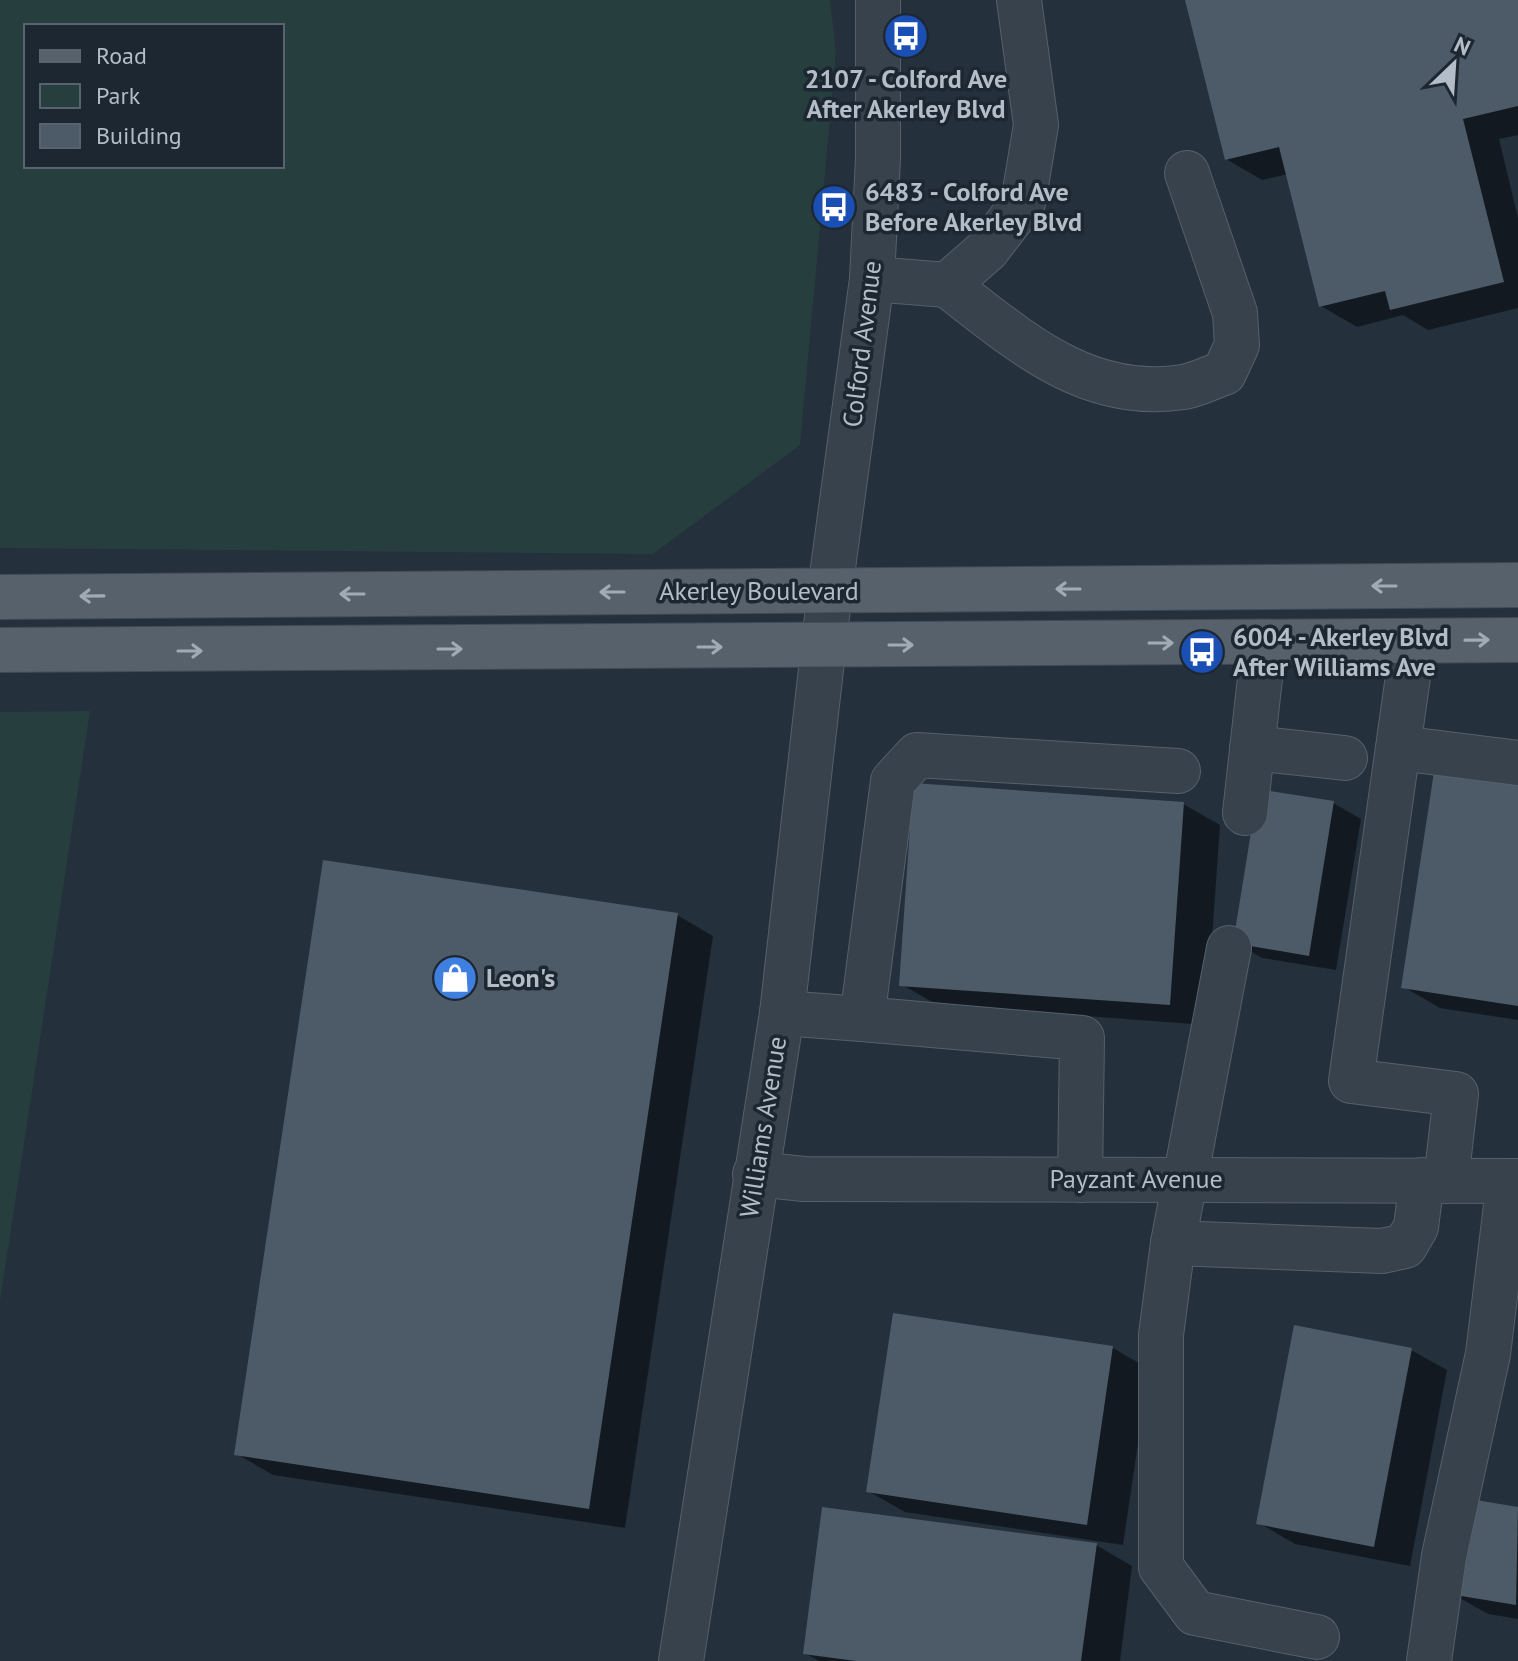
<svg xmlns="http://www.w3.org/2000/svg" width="1518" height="1661" font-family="'PT Sans',sans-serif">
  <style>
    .green { fill: #273e3e; fill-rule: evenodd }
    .shadow { fill: #0007 }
    .building { fill: #4c5b67 }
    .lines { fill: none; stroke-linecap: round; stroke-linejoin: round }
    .minor-casing { stroke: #56606a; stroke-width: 46 }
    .major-casing { stroke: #414b55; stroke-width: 46 }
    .minor { stroke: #38424c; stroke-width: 44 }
    .major { stroke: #56616c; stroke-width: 44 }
    .oneway { stroke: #a0abb5 }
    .labels { text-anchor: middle; stroke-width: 7; stroke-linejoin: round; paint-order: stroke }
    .poi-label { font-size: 26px; font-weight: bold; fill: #b3bdc7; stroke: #1d2731; text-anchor: start }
    .street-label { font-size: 26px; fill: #b3bdc7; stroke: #1d2731 }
  </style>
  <rect width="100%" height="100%" fill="#24303c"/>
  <!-- green -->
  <g class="green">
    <path d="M0 0H830L836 53 800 445 653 554 0 548ZM282 26V166H26V26Z"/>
    <polygon points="90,711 0,1301 0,712"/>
  </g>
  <!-- shadow -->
  <g class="shadow">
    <polygon points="1187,0 1518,0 1518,135 1499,139 1518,218 1518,308 1428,330 1403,315 1357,327 1321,306 1288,174 1262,180 1226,159"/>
    <polygon points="1518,787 1518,1020 1440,1008 1404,987"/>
    <polygon points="1333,803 1361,819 1336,970 1262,958 1235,942"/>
    <polygon points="1183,804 1220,825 1206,1025 937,1005 901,984"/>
    <polygon points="677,915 713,936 625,1528 273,1475 237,1454"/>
    <polygon points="894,1315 1113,1348 1149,1369 1123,1545 905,1512 868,1491"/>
    <polygon points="1411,1350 1447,1370 1410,1566 1295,1544 1259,1523"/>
    <polygon points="1466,1501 1518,1509 1518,1619 1488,1614 1451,1593"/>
    <polygon points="1096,1545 1132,1566 1120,1661 819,1661 805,1653"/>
  </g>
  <!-- building -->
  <g class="building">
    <polygon points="1185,0 1518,0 1518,106 1463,119 1504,282 1390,310 1385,291 1319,307 1279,147 1225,160"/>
    <polygon points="1434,772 1518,785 1518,1006 1401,988"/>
    <polygon points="913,783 1184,802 1170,1005 899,986"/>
    <polygon points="1258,789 1334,801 1309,956 1233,943"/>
    <polygon points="323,860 678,913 589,1509 234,1455"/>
    <polygon points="893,1313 1113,1346 1087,1525 866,1492"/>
    <polygon points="1294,1325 1412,1348 1374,1547 1256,1524"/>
    <polygon points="1464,1498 1518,1507 1516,1605 1449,1594"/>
    <polygon points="822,1507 1097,1543 1081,1661 856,1661 803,1654"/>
  </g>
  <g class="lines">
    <!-- minor casing -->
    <g class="minor-casing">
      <g id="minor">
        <polyline points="872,279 947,285 987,250 1023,203 1036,125 1019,0"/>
        <path d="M947 285C1019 340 1086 402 1183 387 1197 385 1211 377 1224 373L1237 345 1235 313 1187 173"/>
        <polyline points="1413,641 1351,1081 1456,1094 1446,1181"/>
        <polyline points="1252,748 1345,758"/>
        <polyline points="1399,748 1518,763"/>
        <polyline points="1245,813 1264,642"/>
        <polyline points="1229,948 1173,1243 1161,1335 1161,1567 1195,1613 1317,1637"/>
        <polyline points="782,1013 862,1019 893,781 917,755 1178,771"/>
        <polyline points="862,1019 1082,1038 1080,1180"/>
        <polyline points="755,1174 804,1179 1518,1181"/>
        <polyline points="1173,1243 1382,1251 1405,1246 1416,1227 1422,1180"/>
        <polyline points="681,1661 782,1013 830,590 872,279 878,158 878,0"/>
        <polyline points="1429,1661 1444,1556 1488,1354 1509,1181"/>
      </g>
    </g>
    <!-- major casing -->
    <g class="major-casing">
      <g id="major">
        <polyline points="0,597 1518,585"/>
        <polyline points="0,650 1518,640"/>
      </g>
    </g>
    <!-- minor -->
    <use href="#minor" class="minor"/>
    <!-- major -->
    <use href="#major" class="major"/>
  </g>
  <!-- one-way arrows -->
  <defs><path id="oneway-shaft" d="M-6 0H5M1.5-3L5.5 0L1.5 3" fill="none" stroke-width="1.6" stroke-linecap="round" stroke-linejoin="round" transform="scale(2)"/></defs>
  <g class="oneway">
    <use href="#oneway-shaft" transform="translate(1384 586) rotate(180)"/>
    <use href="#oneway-shaft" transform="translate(1068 589) rotate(180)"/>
    <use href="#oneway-shaft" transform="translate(612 592) rotate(180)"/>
    <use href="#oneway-shaft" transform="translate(352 594) rotate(180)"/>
    <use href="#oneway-shaft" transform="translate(92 596) rotate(179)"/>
    <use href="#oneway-shaft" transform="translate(1477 640) rotate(-1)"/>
    <use href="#oneway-shaft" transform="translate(1161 643)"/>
    <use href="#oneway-shaft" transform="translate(901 645)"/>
    <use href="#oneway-shaft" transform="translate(710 647)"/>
    <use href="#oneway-shaft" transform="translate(450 649)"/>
    <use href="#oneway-shaft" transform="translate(190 651)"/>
  </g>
  <!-- icons -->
  <defs>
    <g id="bus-disc" transform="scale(2.3)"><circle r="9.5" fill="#1a4fb4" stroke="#1d2731"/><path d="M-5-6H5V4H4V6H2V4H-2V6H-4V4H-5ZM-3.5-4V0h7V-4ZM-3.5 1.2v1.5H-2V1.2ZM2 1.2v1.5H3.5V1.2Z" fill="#fff"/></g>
    <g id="shop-disc" transform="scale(2.3)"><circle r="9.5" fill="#3f7fe0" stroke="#1d2731"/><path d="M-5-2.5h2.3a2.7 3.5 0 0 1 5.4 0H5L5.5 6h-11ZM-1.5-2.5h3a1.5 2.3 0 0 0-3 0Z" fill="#fff"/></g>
  </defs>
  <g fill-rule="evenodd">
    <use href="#bus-disc" x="906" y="36"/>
    <use href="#bus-disc" x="834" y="207"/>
    <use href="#bus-disc" x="1202" y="652"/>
    <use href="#shop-disc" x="455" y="978"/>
  </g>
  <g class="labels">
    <!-- poi labels -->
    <g class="poi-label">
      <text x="906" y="88" text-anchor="middle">2107 - Colford Ave<tspan x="906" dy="30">After Akerley Blvd</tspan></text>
      <text x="865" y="201">6483 - Colford Ave<tspan x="865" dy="30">Before Akerley Blvd</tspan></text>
      <text x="1233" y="646">6004 - Akerley Blvd<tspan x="1233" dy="30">After Williams Ave</tspan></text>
      <text x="486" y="987">Leon's</text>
    </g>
    <!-- street labels -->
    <g class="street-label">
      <text transform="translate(862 344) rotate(-83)" y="9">Colford Avenue</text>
      <text x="759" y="600">Akerley Boulevard</text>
      <text transform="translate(763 1127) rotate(-81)" y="9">Williams Avenue</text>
      <text x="1136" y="1188">Payzant Avenue</text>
    </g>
  </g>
  <!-- legend -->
  <rect x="24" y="24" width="260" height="144" fill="#1d2731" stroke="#59636d" stroke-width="2"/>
  <rect x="40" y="50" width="40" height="12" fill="#56616c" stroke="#59636d" stroke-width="2"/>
  <text x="96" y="64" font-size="24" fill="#b3bdc7">Road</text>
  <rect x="40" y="84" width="40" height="24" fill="#273e3e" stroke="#59636d" stroke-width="2"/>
  <text x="96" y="104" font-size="24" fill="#b3bdc7">Park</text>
  <rect x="40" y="124" width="40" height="24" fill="#4c5b67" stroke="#59636d" stroke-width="2"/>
  <text x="96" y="144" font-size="24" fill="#b3bdc7">Building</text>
  <!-- north arrow -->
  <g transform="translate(1454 64) rotate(25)" stroke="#1d2731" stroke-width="6" paint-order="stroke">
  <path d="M0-6L14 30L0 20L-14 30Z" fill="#b3bdc7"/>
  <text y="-12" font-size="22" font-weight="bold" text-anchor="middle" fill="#b3bdc7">N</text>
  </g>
</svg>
